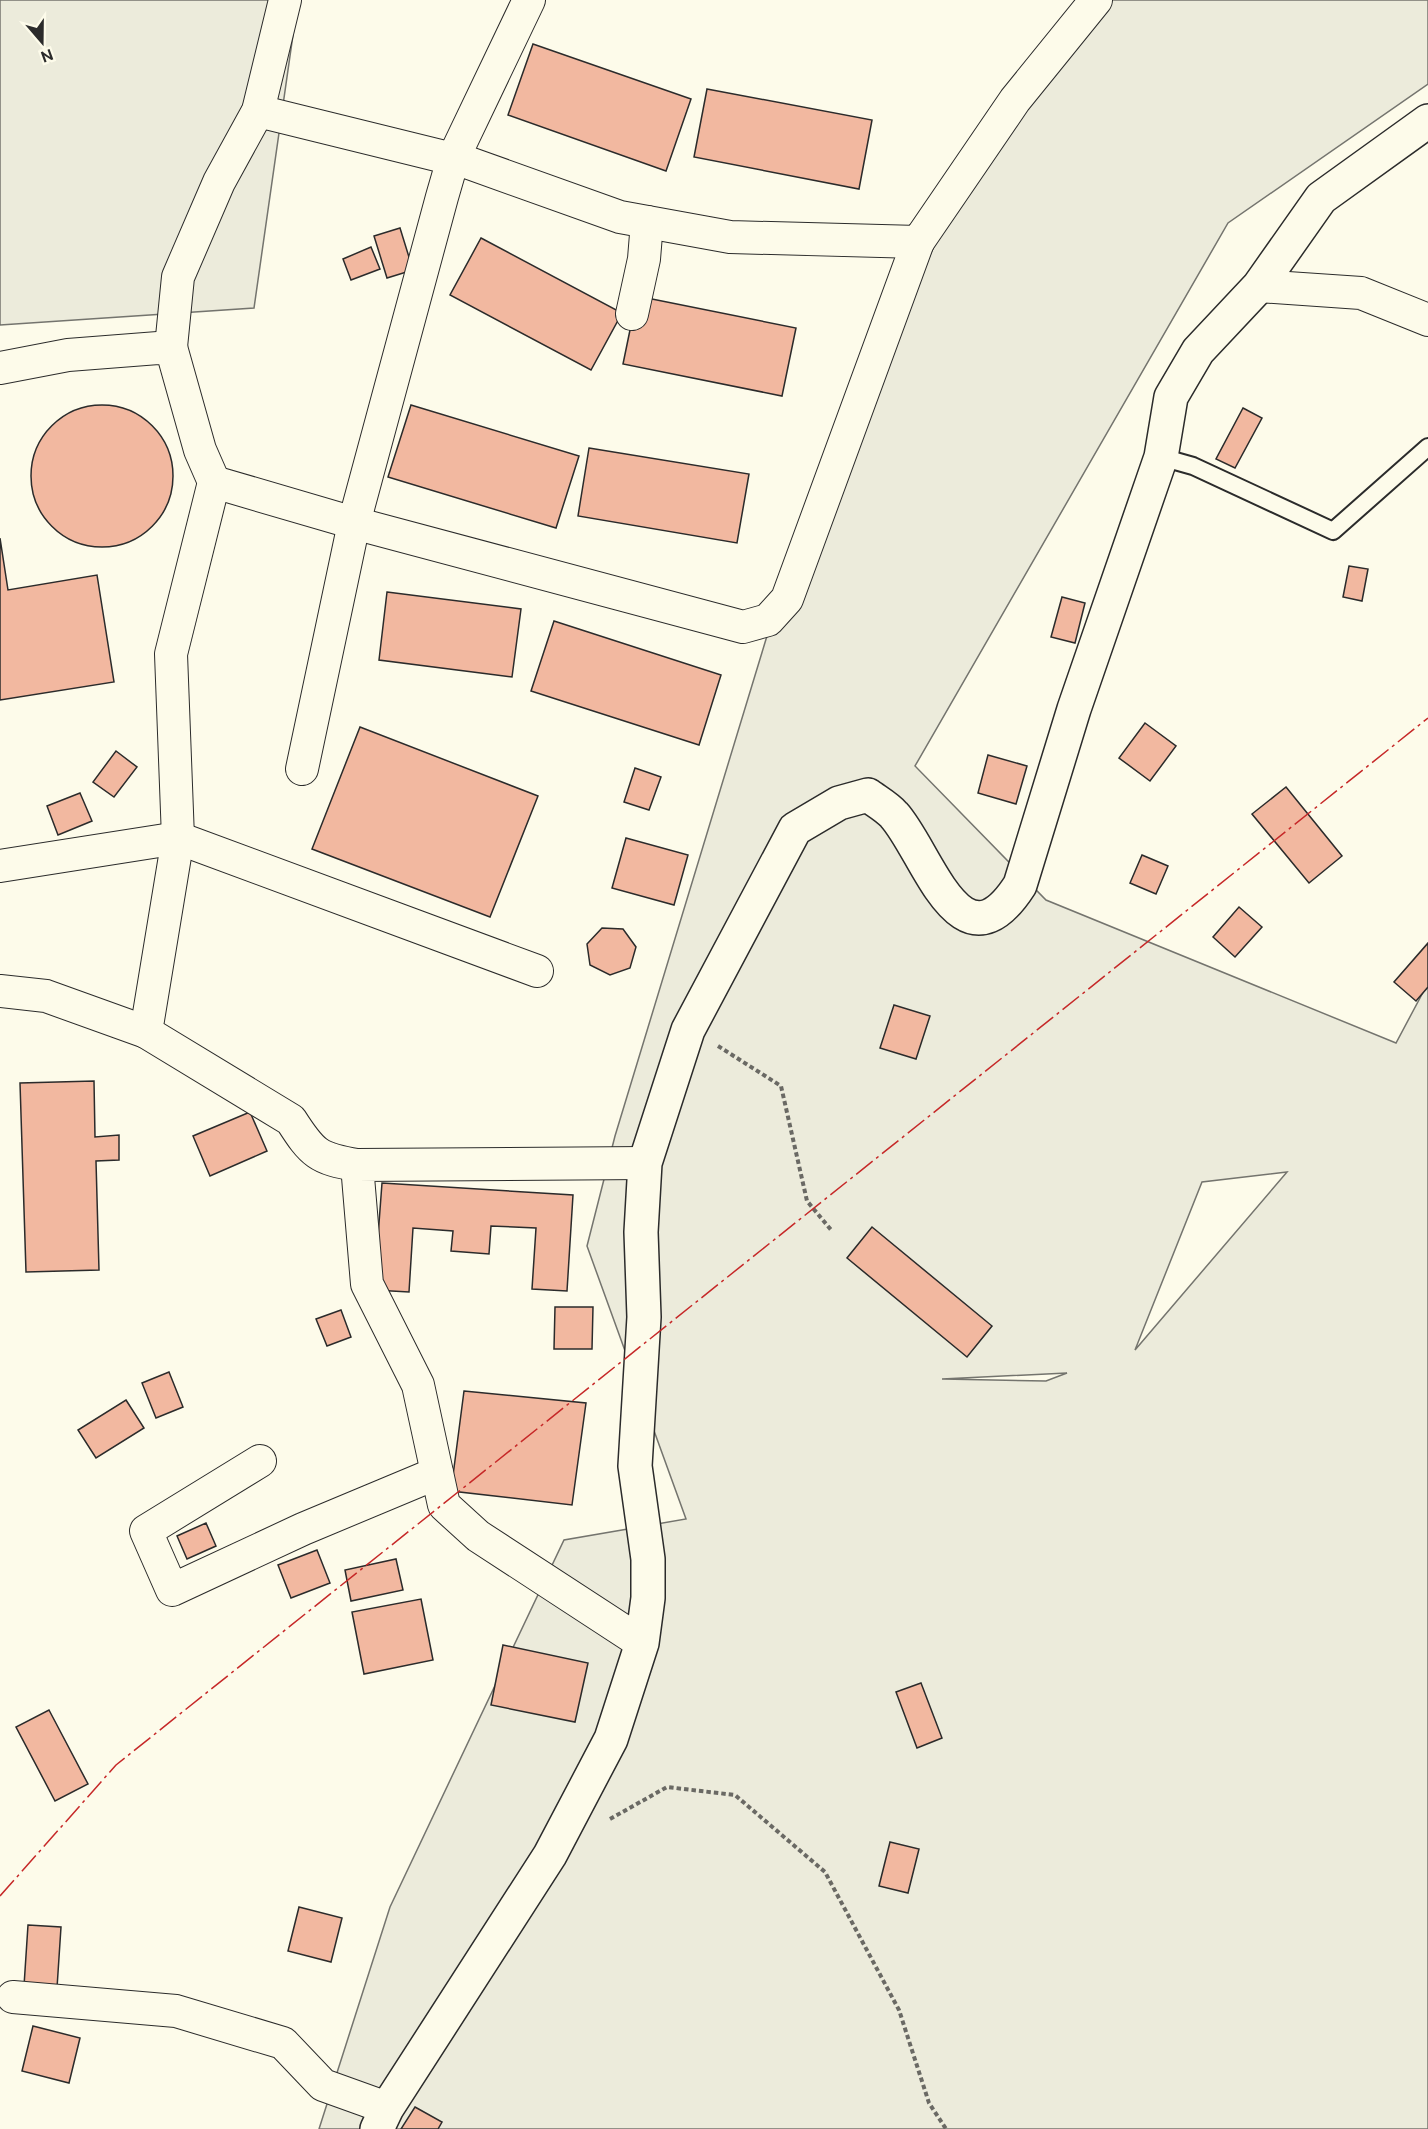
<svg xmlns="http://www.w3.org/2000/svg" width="1428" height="2129" font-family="Ubuntu,sans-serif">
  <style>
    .green { fill: #ecebdb; stroke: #74746e; stroke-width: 1.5; fill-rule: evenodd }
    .building { fill: #f2b8a0; stroke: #2b2b2b; stroke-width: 1.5 }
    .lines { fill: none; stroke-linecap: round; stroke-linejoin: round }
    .lane-casing { stroke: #2b2b2b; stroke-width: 20 }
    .street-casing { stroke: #2b2b2b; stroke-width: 34 }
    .secondary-casing { stroke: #2b2b2b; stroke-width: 36 }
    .path { stroke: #6a6964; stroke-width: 4; stroke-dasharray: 4.5 3; stroke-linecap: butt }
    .lane { stroke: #fdfbea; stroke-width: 16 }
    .street { stroke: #fdfbea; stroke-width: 32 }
    .secondary { stroke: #fdfbea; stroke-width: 33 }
    .power { stroke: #c62828; stroke-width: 1.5; stroke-dasharray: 21 4.5 3 4.5; stroke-linecap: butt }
  </style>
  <rect width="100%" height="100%" fill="#fdfbea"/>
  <!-- green -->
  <g class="green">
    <polygon points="0,0 298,0 254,308 0,325"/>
    <path d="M1103 0H1428V84L1228 223 915 766 1046 900 1396 1043 1428 983V2129H319L390 1907 564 1540 686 1519 587 1246 615 1136 784 580 971 164ZM1287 1172 1135 1350 1202 1182ZM1067 1373 1046 1381 942 1379Z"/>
  </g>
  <!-- building -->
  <g class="building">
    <polygon points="533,44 691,99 666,171 508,115"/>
    <polygon points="707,89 872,120 859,189 694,157"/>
    <polygon points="400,228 413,270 387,278 374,236"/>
    <polygon points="481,238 622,313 591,370 450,295"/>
    <polygon points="371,247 380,269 351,280 343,259"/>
    <polygon points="637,296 796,328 782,396 623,364"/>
    <polygon points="411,405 579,456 556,528 388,477"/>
    <circle cx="102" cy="476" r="71"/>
    <polygon points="1243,408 1262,418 1235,468 1216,459"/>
    <polygon points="589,448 749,474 737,543 578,516"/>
    <polygon points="0,538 8,590 97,575 114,682 0,700"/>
    <polygon points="1349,566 1368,569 1362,601 1343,597"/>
    <polygon points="387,592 521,609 512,677 379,660"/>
    <polygon points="1062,597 1085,603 1075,643 1051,637"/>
    <polygon points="554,621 721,675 699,745 531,691"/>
    <polygon points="1145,723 1176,746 1150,781 1119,758"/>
    <polygon points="360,727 538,796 490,917 312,849"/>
    <polygon points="116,751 137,767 114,797 93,782"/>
    <polygon points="988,755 1027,766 1016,804 978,793"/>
    <polygon points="635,768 661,777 649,810 624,802"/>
    <polygon points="1286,787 1342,856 1309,883 1252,814"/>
    <polygon points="80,793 92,821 58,835 47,806"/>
    <polygon points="626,838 688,855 674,905 612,888"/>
    <polygon points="1142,855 1168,866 1156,894 1130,883"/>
    <polygon points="1239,907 1262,927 1235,957 1213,937"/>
    <polygon points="602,928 623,929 636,947 630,968 610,975 590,965 587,944"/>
    <polygon points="1428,943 1428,987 1416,1001 1394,982"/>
    <polygon points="894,1005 930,1016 916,1059 880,1048"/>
    <polygon points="94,1081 95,1137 119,1135 119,1160 96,1161 99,1270 26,1272 20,1083"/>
    <polygon points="250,1112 267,1151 210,1176 193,1136"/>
    <polygon points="382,1183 573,1195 567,1291 532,1289 536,1228 491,1226 489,1254 451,1251 453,1231 413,1228 409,1292 374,1290"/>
    <polygon points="872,1227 992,1326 967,1357 847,1258"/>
    <polygon points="555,1307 593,1307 592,1349 554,1349"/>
    <polygon points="341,1310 351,1337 327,1346 316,1319"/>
    <polygon points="169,1372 183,1407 156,1418 142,1383"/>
    <polygon points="464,1391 586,1403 572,1505 451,1491"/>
    <polygon points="126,1400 144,1428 96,1458 78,1430"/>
    <polygon points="206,1523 216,1546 187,1559 177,1536"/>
    <polygon points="317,1550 330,1583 291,1598 278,1565"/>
    <polygon points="396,1559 403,1590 351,1601 345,1570"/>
    <polygon points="421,1599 433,1660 364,1674 352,1612"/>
    <polygon points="503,1645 588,1663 575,1722 491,1705"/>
    <polygon points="921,1683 942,1738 917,1748 896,1692"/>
    <polygon points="49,1710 88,1784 55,1801 16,1727"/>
    <polygon points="890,1842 919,1849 908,1893 879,1886"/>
    <polygon points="299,1907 342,1918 331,1962 288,1951"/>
    <polygon points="28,1925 61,1927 57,1988 24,1986"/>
    <polygon points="33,2026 80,2038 69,2083 22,2071"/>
    <polygon points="415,2107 442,2122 438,2129 401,2129"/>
  </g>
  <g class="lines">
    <!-- lane casing -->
    <g class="lane-casing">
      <polyline id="lane" points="1161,457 1193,466 1333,531 1428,447"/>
    </g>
    <!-- street casing -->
    <g class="street-casing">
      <g id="street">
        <polyline points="258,111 469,163 620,217 730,237 918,242 1015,100 1096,0"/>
        <polyline points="1259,286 1361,293 1428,320"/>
        <polyline points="632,314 644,259 647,222"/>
        <polyline points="171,347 178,277 219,182 258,111 285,0"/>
        <polyline points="0,368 68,355 171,347 200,450 214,482"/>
        <polyline points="302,769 354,523 442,197 453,159 529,0"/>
        <polyline points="0,866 178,838 537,971"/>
        <polyline points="0,991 46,996 146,1032"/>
        <path d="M357 1165C318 1159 312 1153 291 1120L146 1032 178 838 171 654 214 482 354 523 743 627 768 620 787 599 918 242"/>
        <polyline points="260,1461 146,1531 172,1590 303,1529 437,1473"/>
        <polyline points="642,1643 478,1536 444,1505 418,1385 367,1284 357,1165 645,1163"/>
        <polyline points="13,1997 176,2011 283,2043 323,2085 387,2108"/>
      </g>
    </g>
    <!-- secondary casing -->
    <g class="secondary-casing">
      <path id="secondary" d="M377 2129 387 2108 550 1855 611 1739 642 1643 648 1598V1559L635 1466 644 1317 641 1232 645 1163 688 1030 795 829 839 803 868 795C876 801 887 807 894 815 927 851 961 977 1020 885L1074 709 1161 457 1171 397 1198 351 1259 286 1321 198 1428 121"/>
    </g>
    <!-- path -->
    <g class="path">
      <polyline points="718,1046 781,1086 807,1201 832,1231"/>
      <polyline points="610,1819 667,1787 735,1795 825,1872 899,2010 929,2103 946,2129"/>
    </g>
    <!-- lane -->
    <use href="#lane" class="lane"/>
    <!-- street -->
    <use href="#street" class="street"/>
    <!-- secondary -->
    <use href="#secondary" class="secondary"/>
    <!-- power -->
    <polyline class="power" points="0,1896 116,1765 1428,718"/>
  </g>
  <!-- north arrow -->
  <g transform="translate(42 42) rotate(160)" stroke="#fdfbea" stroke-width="4.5" paint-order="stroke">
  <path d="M0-4.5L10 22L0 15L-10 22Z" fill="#2b2b2b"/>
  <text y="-9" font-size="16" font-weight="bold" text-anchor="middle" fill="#2b2b2b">N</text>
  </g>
</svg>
